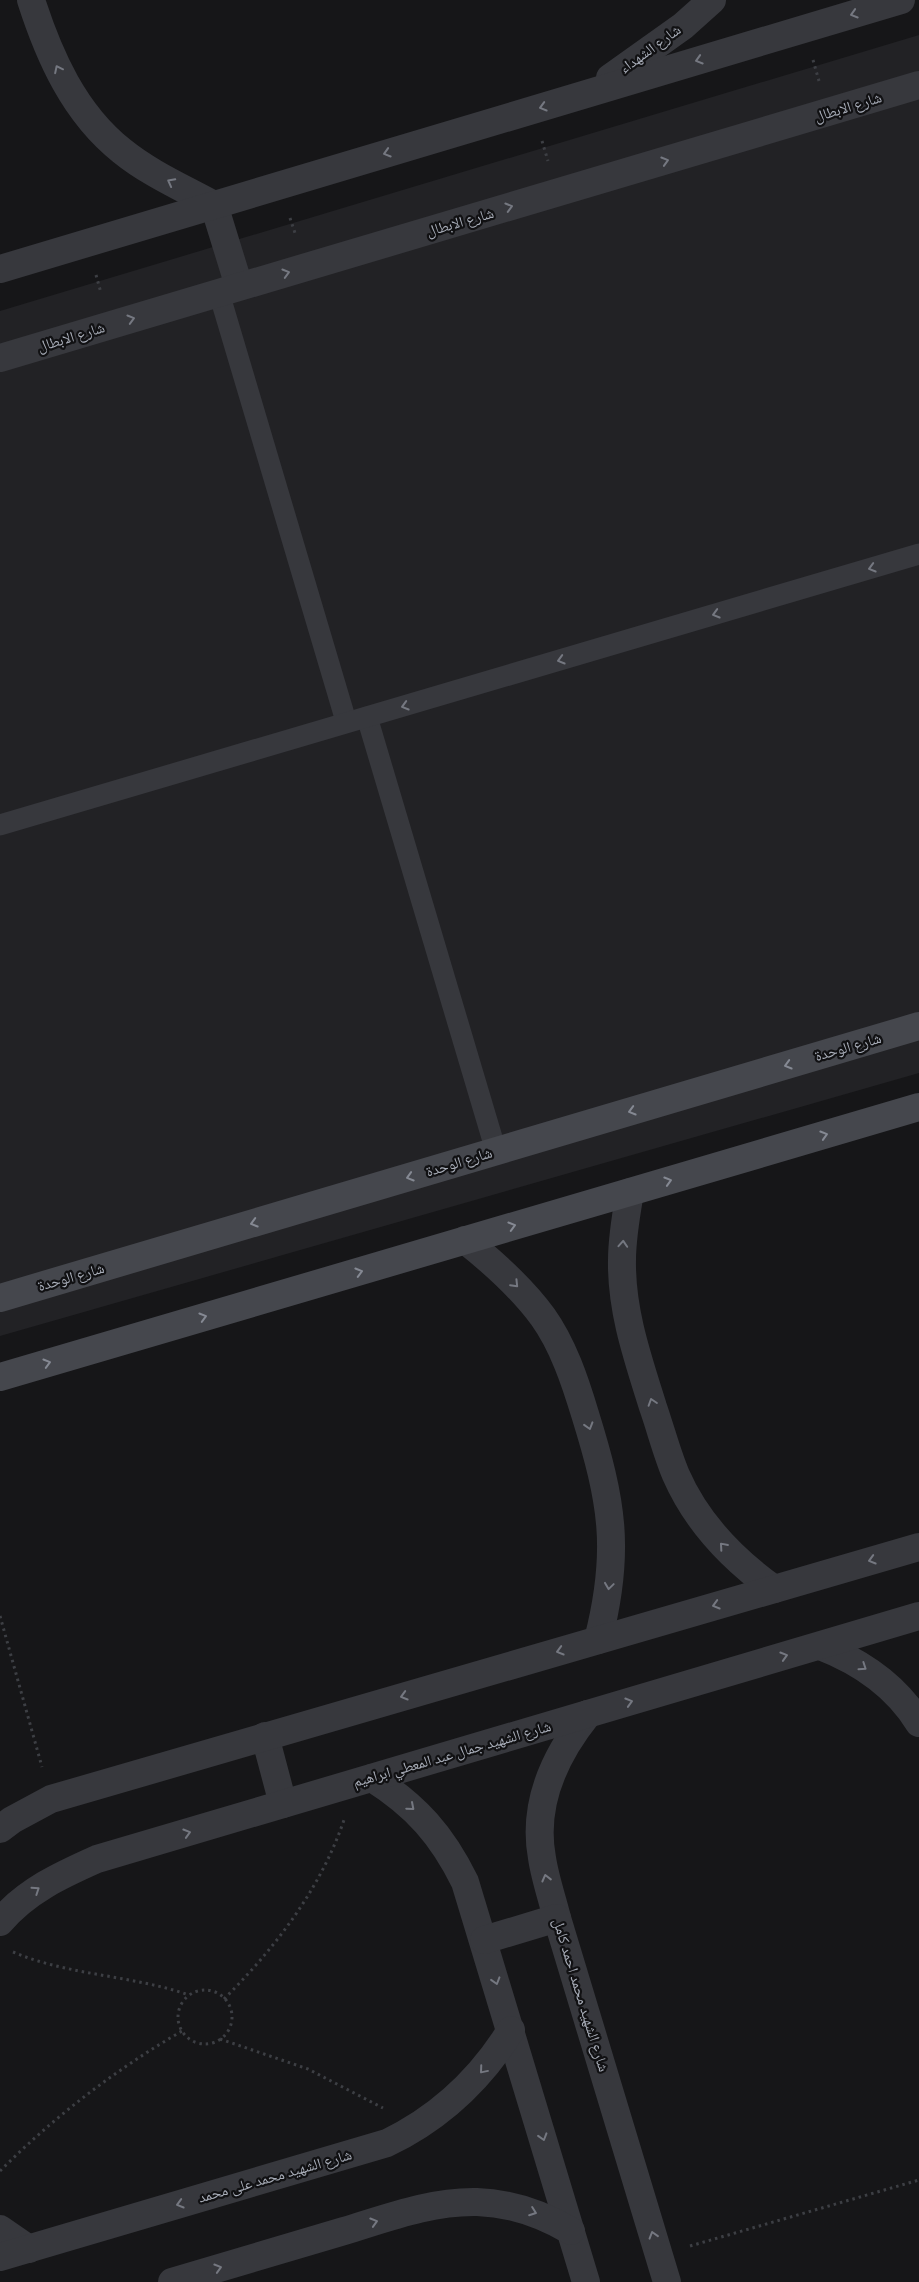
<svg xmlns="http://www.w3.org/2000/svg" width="919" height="2282" font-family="'Roboto Condensed','Noto Naskh Arabic',sans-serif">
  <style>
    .built { fill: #222225 }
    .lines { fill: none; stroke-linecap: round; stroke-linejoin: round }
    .path { stroke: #3d3f44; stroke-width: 3; stroke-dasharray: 2.5 4; stroke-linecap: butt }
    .lane { stroke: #37383d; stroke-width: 21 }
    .street { stroke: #37383d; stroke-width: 28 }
    .secondary { stroke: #45474d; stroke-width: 28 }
    .oneway { stroke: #757881 }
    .oneway2 { stroke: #858993 }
    .labels { text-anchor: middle; stroke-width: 4.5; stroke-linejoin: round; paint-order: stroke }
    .street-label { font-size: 15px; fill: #a8adb8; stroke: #111113 }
  </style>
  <rect width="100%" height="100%" fill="#161618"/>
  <!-- built -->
  <polygon class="built" points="919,35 919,1073 0,1336 0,311"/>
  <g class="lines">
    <!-- path -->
    <g class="path">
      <polyline points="813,60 819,81"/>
      <polyline points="542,141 548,161"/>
      <polyline points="290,218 296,236"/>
      <polyline points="96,275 101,293"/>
      <polyline points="0,1616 42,1767"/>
      <path d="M13 1952C70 1976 132 1975 189 1995"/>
      <circle cx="205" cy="2017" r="27"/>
      <path d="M224 1999C275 1948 320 1890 344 1820"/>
      <polyline points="220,2039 308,2069 383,2108"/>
      <path d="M0 2171C55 2116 115 2070 182 2031"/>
      <polyline points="690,2246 919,2180"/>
    </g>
    <!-- lane -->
    <g class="lane">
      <polyline points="219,293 346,721"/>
      <polyline points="367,717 496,1151"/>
      <polyline points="0,825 919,554"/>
    </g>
    <!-- street -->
    <g class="street">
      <path d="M31 0C49 56 74 113 122 151 149 173 183 188 214 205L239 286"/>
      <polyline points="610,78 683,26 712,0"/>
      <polyline points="0,269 901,0"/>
      <polyline points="0,358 919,85"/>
      <path d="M630 1192C626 1215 622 1237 622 1260 621 1311 638 1359 653 1407 661 1430 667 1454 676 1475 697 1523 732 1559 774 1589"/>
      <path d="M465 1240C494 1263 521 1287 543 1317 563 1345 575 1381 585 1414 612 1501 621 1550 598 1640"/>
      <path d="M820 1646C859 1661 896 1686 919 1723"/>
      <path d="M588 1714C555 1755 532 1804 542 1858 545 1878 552 1898 557 1918L667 2282"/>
      <polyline points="265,1736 283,1804"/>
      <path d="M372 1778C416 1806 442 1835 465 1882L586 2282"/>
      <polyline points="0,1829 12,1820 51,1799 919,1547"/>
      <path d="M0 1922C26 1891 61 1875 97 1859L919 1616"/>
      <polyline points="484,1940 557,1918"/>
      <polyline points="0,2229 29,2249"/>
      <path d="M0 2257 387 2143C439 2118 480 2080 511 2030"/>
      <path d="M172 2282C229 2265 286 2248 344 2231 387 2218 431 2201 477 2202 511 2203 542 2214 571 2231"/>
    </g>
    <!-- secondary -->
    <g class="secondary">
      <polyline points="0,1298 919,1026"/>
      <polyline points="0,1377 919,1107"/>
    </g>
  </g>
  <!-- one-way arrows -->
  <defs><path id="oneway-chevron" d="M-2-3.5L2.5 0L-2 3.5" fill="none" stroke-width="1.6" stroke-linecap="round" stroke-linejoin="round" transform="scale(1.25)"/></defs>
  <g class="oneway">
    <use href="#oneway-chevron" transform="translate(854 14) rotate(163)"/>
    <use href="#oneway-chevron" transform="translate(699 60) rotate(163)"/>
    <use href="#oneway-chevron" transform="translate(58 69) rotate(-116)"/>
    <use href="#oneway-chevron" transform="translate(543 107) rotate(164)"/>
    <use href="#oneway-chevron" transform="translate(387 153) rotate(163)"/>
    <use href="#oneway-chevron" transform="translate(665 161) rotate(-17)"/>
    <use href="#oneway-chevron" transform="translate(171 182) rotate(-152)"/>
    <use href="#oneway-chevron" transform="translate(509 207) rotate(-16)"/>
    <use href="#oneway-chevron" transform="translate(286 273) rotate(-16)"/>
    <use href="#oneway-chevron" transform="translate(131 319) rotate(-16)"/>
    <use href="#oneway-chevron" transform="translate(872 568) rotate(164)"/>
    <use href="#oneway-chevron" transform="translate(716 614) rotate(164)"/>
    <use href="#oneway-chevron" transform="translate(561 660) rotate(164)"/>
    <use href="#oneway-chevron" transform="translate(405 706) rotate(164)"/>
    <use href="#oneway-chevron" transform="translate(623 1244) rotate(-86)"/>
    <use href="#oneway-chevron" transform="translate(515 1284) rotate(46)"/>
    <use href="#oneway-chevron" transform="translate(652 1402) rotate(-108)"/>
    <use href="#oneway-chevron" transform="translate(589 1426) rotate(73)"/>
    <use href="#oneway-chevron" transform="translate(723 1546) rotate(-131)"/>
    <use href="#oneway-chevron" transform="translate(872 1560) rotate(164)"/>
    <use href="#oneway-chevron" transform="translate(609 1586) rotate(98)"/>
    <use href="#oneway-chevron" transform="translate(716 1605) rotate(164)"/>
    <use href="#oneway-chevron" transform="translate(560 1651) rotate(164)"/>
    <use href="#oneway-chevron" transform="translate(784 1656) rotate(-17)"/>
    <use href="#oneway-chevron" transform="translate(863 1667) rotate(34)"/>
    <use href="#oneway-chevron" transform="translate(404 1696) rotate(164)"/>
    <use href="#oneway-chevron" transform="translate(629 1702) rotate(-17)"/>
    <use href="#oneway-chevron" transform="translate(411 1807) rotate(41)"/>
    <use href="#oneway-chevron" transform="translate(187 1833) rotate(-17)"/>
    <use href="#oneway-chevron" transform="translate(546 1878) rotate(-104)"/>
    <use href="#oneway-chevron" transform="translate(36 1890) rotate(-34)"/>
    <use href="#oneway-chevron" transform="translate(496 1981) rotate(73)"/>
    <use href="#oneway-chevron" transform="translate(483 2070) rotate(130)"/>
    <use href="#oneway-chevron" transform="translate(543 2137) rotate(73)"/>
    <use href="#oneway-chevron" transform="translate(180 2204) rotate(164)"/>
    <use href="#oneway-chevron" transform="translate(533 2212) rotate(20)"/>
    <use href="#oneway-chevron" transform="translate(374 2222) rotate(-17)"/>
    <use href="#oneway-chevron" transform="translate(653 2235) rotate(-107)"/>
    <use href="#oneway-chevron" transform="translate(218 2268) rotate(-17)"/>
  </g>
  <g class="oneway2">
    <use href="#oneway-chevron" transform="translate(788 1065) rotate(164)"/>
    <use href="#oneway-chevron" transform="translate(632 1111) rotate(164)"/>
    <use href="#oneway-chevron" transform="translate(824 1135) rotate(-17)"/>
    <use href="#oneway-chevron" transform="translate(410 1177) rotate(163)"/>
    <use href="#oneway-chevron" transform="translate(668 1181) rotate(-17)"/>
    <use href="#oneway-chevron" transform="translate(254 1223) rotate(164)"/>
    <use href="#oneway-chevron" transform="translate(512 1226) rotate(-16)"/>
    <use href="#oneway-chevron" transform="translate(359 1272) rotate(-16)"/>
    <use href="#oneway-chevron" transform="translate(203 1317) rotate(-16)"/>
    <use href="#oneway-chevron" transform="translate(47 1363) rotate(-16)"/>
  </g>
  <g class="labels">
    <!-- street labels -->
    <g class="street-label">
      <text transform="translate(650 49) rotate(-36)" y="5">شارع الشهداء</text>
      <text transform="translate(848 107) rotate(-17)" y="5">شارع الابطال</text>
      <text transform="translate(460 222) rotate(-16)" y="5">شارع الابطال</text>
      <text transform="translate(71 337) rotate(-17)" y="5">شارع الابطال</text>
      <text transform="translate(848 1047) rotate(-16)" y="5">شارع الوحدة</text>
      <text transform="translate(459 1162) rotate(-17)" y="5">شارع الوحدة</text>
      <text transform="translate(71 1277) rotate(-16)" y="5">شارع الوحدة</text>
      <text transform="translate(452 1754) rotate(-16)" y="5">شارع الشهيد جمال عبد المعطي ابراهيم</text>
      <text transform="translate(581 1995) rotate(73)" y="5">شارع الشهيد محمد احمد كامل</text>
      <text transform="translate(275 2176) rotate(-16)" y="5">شارع الشهيد محمد على محمد</text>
    </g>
  </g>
</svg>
